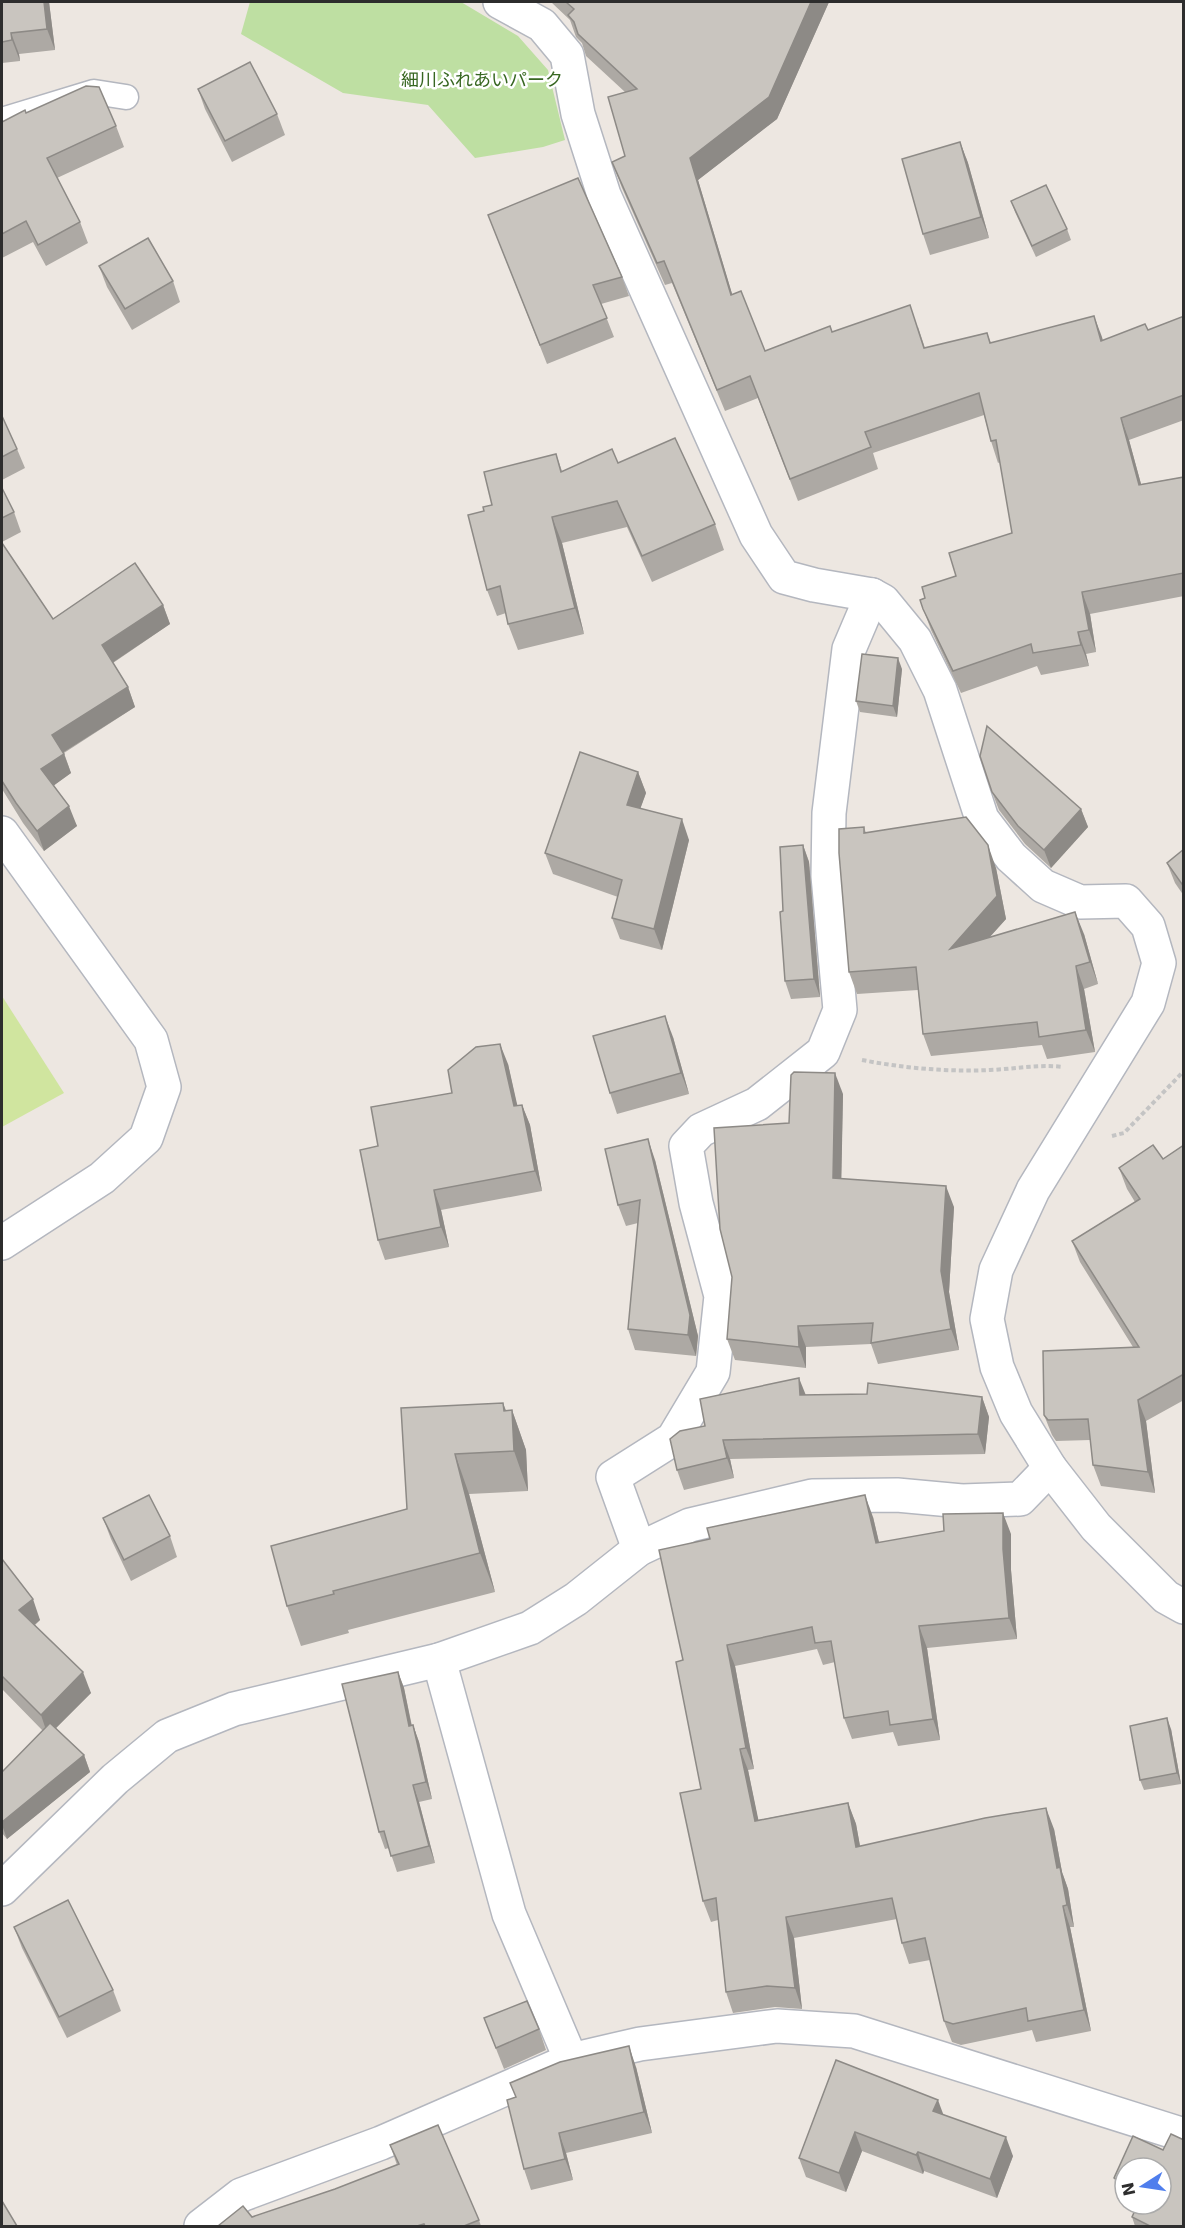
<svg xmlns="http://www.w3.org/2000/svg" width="1185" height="2228" font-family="'DejaVu Sans','Noto Sans JP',sans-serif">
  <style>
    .green { fill: #bedfa2 }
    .pitch { fill: #d0e59f }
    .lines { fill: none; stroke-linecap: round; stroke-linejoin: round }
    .service-casing { stroke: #b4b7bf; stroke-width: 27 }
    .minor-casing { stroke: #b4b7bf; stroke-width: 36 }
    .path { stroke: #c4c4c4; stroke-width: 4; stroke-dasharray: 4.5 3; stroke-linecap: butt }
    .service { stroke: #fff; stroke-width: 24 }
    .minor { stroke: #fff; stroke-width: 33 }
    .wall { fill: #ada9a4; fill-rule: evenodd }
    .shaded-wall { fill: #8d8a86 }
    .building { fill: #c9c5bf; stroke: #8d8a86; stroke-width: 1.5 }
    .labels { text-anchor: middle; stroke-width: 5; stroke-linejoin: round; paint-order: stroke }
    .park-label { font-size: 18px; fill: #376621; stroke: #fff }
  </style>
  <rect width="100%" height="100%" fill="#ede7e1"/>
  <!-- green -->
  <polygon class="green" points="250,2 461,2 518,36 548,70 565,140 543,147 475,158 428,105 343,93 241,34"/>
  <!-- pitch -->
  <polygon class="pitch" points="2,996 64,1093 2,1127"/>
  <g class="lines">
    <!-- service casing -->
    <g class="service-casing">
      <polyline id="service" points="2,120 94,92 126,97"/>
    </g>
    <!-- minor casing -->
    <g class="minor-casing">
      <g id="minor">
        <polyline points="500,2 542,25 567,55 578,114 604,195 756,535 784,577 814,585 872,595 849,649 829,813 828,876 840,1010 823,1052 757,1104 701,1130 686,1146 696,1203 721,1296 713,1372 673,1439 613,1477 639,1549"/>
        <polyline points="872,595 883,601 915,640 940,690 982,819 1011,857 1043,886 1080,902 1126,901 1148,926 1159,963 1148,1003 1033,1190 996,1270 987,1319 997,1367 1016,1413 1050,1468 1096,1527 1166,1597 1184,1607"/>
        <polyline points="2,833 151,1040 164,1087 146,1138 102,1178 2,1243"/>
        <polyline points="439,1660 509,1914 571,2060"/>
        <polyline points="2,1889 115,1779 167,1736 234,1709 439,1660 530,1628 576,1599 639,1549 690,1525 812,1496 897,1495 962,1501 1020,1499 1050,1468"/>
        <polyline points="201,2226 241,2195 381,2143 571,2060 640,2044 777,2026 854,2031 1184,2135"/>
      </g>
    </g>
    <!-- path -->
    <g class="path">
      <path d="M862 1060C903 1068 947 1072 990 1070 1015 1069 1038 1064 1063 1067"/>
      <polyline points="1112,1136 1124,1133 1184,1071"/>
    </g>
    <!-- service -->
    <use href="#service" class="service"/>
    <!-- minor -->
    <use href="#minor" class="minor"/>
  </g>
  <!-- wall -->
  <g class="wall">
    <polygon points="2,2 49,2 55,50 19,54 20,61 2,63"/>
    <polygon points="551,2 829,2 777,119 698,180 732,294 765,351 832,332 918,327 925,348 987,333 991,343 1103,340 1148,330 1184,316 1184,420 1129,440 1141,484 1184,477 1184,596 1090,614 1096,652 1086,654 1089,666 1041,675 1037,666 961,693 931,630 920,600 925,598 956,576 1012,533 1000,462 998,463 991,441 984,415 873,453 878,469 798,501 758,398 725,411 672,283 665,285 622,188 612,162 625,156 625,92 586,56 582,43 576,37 570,20"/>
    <polygon points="198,89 277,114 285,135 232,162 205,109"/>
    <polygon points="26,113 116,126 124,147 57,178 80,222 88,243 46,266 33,242 2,258 2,122"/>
    <polygon points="960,142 968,163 989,238 930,255 923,234"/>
    <polygon points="1011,201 1067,229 1071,240 1036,257 1015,212"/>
    <polygon points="488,215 622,277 629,296 601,304 614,337 547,364"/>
    <polygon points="99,266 173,281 180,302 132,330 107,287"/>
    <polygon points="2,416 17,449 25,468 2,480"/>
    <polygon points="556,454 562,471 618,463 715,524 724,550 652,582 627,527 562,543 584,634 518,650 508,624 506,613 497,616 487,590 484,511"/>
    <polygon points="2,488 14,512 21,532 2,542"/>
    <polygon points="2,543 53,619 163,605 170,624 113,663 128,687 135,707 64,753 71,773 54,785 77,826 44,851 23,823 2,789"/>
    <polygon points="902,669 897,717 860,712 856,701"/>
    <polygon points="638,772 646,793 640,809 689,840 662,950 620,939 612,918 618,897 553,874 545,853"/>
    <polygon points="992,792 1081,809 1088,827 1051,868 1025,844 999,810"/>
    <polygon points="864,827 866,833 996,868 1006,919 989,938 1084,934 1098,984 1084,989 1095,1052 1047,1059 1042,1045 931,1056 923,1034 918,990 857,994 849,972"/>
    <polygon points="803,845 809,862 820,997 791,999 785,981 783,911"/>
    <polygon points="1184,849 1184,896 1175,883 1167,863"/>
    <polygon points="673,1037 689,1094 617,1114 610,1093"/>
    <polygon points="508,1064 517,1106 522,1105 530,1125 542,1191 441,1210 449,1247 385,1260 378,1240 378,1146 452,1093"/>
    <polygon points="843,1094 841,1178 954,1207 949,1292 959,1350 878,1364 871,1344 806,1347 806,1368 735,1360 727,1339 789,1123"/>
    <polygon points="1184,1145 1184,1400 1146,1421 1155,1493 1101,1486 1093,1465 1090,1440 1056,1441 1052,1435 1044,1415 1133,1347 1080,1262 1072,1241 1135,1202 1127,1189 1119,1168 1163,1159"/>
    <polygon points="655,1160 698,1336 696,1356 635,1350 628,1329 638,1223 626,1226 618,1205"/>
    <polygon points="805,1395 982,1397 989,1417 985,1454 730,1459 734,1478 684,1490 677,1470 705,1426"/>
    <polygon points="401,1408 512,1410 526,1450 528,1491 469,1494 495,1592 348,1630 349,1633 301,1646 287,1606 407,1509"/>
    <polygon points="873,1517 879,1542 1011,1534 1011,1570 1017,1639 927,1648 940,1740 898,1746 893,1732 852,1739 844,1718 835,1662 823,1665 817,1649 735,1666 754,1769 748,1770 758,1820 848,1803 856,1824 860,1846 1054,1829 1062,1872 1068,1889 1074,1927 1070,1927 1091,2031 1036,2042 1032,2030 961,2045 952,2042 944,2021 930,1960 909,1964 902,1943 897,1919 794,1938 802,2009 775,2007 733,2013 726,1992 718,1920 711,1922 703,1901 701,1789 683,1660"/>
    <polygon points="103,1518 170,1536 177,1557 131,1581 111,1539"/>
    <polygon points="2,1559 40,1620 35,1625 91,1693 56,1728 84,1755 90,1772 7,1839 2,1833 2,1772 43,1731 2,1689"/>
    <polygon points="398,1672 404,1688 412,1726 413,1725 419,1742 432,1799 419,1802 435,1863 397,1872 389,1848 385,1849 379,1832"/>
    <polygon points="1171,1729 1181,1784 1144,1790 1140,1780"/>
    <polygon points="14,1927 113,1990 121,2011 67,2038 22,1948"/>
    <polygon points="484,2018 539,2029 546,2050 504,2069"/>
    <polygon points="836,2060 943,2114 1013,2156 997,2198 924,2171 923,2174 862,2151 846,2192 806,2177 799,2158"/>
    <polygon points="636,2067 652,2133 566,2153 573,2180 531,2190 524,2169 516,2097 510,2083"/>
    <path d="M1133 2136 1184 2226H1135L1132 2217 1135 2210 1124 2204 1114 2178ZM1125 2168 1161 2204H1125Z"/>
    <polygon points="390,2145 479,2220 481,2226 218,2226 252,2217 335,2189 397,2165"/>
  </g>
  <!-- shaded-wall -->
  <g class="shaded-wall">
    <polygon points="44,2 49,2 55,50 47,29"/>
    <polygon points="811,2 829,2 777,119 698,180 739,317 731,295 690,158"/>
    <polygon points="11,33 19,54 20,61 12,40"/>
    <polygon points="960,142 968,163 989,238 981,217"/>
    <polygon points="1094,316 1102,337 1109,363 1101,341"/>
    <polygon points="1121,418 1129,440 1147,506 1139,485"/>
    <polygon points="552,517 562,543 584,634 575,608"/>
    <polygon points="1082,592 1090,614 1096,652 1089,630"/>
    <polygon points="163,605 170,624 109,665 102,645"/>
    <polygon points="1078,632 1086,654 1089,666 1081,645"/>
    <polygon points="898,658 902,669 897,717 893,706"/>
    <polygon points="128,687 135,707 59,755 52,735"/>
    <polygon points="64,754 71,773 49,789 41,769"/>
    <polygon points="638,772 646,793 634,826 627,805"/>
    <polygon points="69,806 77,826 44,851 37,831"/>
    <polygon points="1081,809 1088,827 1051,868 1044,850"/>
    <polygon points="682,819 689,840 662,950 654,929"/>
    <polygon points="803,845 809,862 820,997 814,979"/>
    <polygon points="988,845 996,868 1006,919 958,972 950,949"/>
    <polygon points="1075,912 1084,934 1098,984 1090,962"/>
    <polygon points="1076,966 1084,989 1095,1052 1086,1030"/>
    <polygon points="665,1016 673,1037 689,1094 681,1073"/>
    <polygon points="500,1044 508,1064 522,1126 514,1106"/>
    <polygon points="835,1073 843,1094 841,1198 833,1178"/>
    <polygon points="522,1105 530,1125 542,1191 535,1171"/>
    <polygon points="648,1139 655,1160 698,1336 696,1356 688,1335"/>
    <polygon points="946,1186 954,1207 949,1292 959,1350 951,1329 941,1271"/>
    <polygon points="434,1190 441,1210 449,1247 441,1227"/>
    <polygon points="798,1326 806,1347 806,1368 799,1347"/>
    <polygon points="799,1378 807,1398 800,1395"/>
    <polygon points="982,1397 989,1417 985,1454 978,1434"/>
    <polygon points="1138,1400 1146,1421 1155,1493 1148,1472"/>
    <polygon points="503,1403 513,1428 512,1410 526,1450 528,1491 514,1451 504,1411"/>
    <polygon points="723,1440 730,1459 734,1478 727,1458"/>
    <polygon points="455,1454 469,1494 495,1592 480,1553"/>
    <polygon points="865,1495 873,1517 884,1564 876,1543"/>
    <polygon points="1003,1513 1011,1534 1011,1570 1017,1639 1009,1618 1003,1549"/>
    <polygon points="33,1599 40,1620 27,1631 19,1610"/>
    <polygon points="919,1626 927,1648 940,1740 933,1719"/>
    <polygon points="727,1645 735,1666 754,1769 746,1748"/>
    <polygon points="83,1672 91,1693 48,1736 41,1715"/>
    <polygon points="398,1672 404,1688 415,1743 409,1726"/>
    <polygon points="1167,1718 1171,1729 1181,1784 1177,1773"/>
    <polygon points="413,1725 419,1742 432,1799 426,1782"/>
    <polygon points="740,1749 748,1770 763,1842 755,1821"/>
    <polygon points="84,1755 90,1772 7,1839 2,1825 2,1822"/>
    <polygon points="413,1785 419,1802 435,1863 429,1846"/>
    <polygon points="848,1803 856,1824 864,1868 856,1847"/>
    <polygon points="1046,1808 1054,1829 1062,1872 1068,1889 1074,1927 1067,1905 1057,1868"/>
    <polygon points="1063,1906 1070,1927 1091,2031 1084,2010"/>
    <polygon points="786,1917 794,1938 802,2009 795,1988"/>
    <polygon points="629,2046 636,2067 652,2133 644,2112"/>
    <polygon points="938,2100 945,2119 933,2111"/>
    <polygon points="855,2132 862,2151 846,2192 839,2173"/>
    <polygon points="559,2133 566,2153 573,2180 565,2159"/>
    <polygon points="1006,2137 1013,2156 997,2198 990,2179"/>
    <polygon points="918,2152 924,2171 923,2174 916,2155"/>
  </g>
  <!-- building -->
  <g class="building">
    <polygon points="2,2 44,2 47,29 11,33 12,40 2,42"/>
    <polygon points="566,2 811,2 769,97 690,158 731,295 741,291 765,351 830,326 832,332 910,305 924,348 987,333 990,343 1094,316 1101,341 1145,324 1148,330 1184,316 1184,395 1121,418 1139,485 1184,477 1184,573 1082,592 1089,630 1078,632 1081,645 1033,653 1031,644 953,671 923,609 920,600 925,598 922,587 956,576 949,553 1012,533 996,440 991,441 979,393 865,432 871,447 790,479 750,376 717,390 664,261 657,263 612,162 625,156 608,97 637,89 578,34 574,22 568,15 574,9"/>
    <polygon points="250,62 277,114 225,141 198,89"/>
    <polygon points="86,86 99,87 116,126 47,158 80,222 38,245 26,221 2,234 2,122 25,110 26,113"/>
    <polygon points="960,142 981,217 923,234 902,159"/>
    <polygon points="578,178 622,277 593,285 607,318 540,345 488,215"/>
    <polygon points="1046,185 1067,229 1032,246 1011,201"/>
    <polygon points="148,238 173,281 125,309 99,266"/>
    <polygon points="2,416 17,449 2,457"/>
    <polygon points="675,438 715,524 642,556 617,501 552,517 575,608 508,624 500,586 487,590 468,515 484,511 483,507 492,505 484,472 556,454 561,472 612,449 618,463"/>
    <polygon points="2,488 14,512 2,518"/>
    <polygon points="2,543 53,619 135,563 163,605 102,645 128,687 52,735 64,754 41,769 69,806 37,831 16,803 2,781"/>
    <polygon points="862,654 898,658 893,706 856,701"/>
    <polygon points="987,726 1081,809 1044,850 1018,826 992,792 980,756"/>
    <polygon points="580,752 638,772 627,805 682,819 654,929 612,918 622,880 545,853"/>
    <polygon points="966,817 988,845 997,896 950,949 1075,912 1090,962 1076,966 1086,1030 1039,1037 1037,1022 923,1034 916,967 849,972 839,853 839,829 864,827 864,833"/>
    <polygon points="803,845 814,979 785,981 780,912 783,911 780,847"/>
    <polygon points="1184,849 1184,887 1167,863"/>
    <polygon points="665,1016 681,1073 610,1093 593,1036"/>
    <polygon points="500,1044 514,1106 522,1105 535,1171 434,1190 441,1227 378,1240 360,1150 378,1146 371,1107 452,1093 448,1070 476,1047"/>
    <polygon points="794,1072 835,1073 833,1178 946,1186 941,1271 951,1329 871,1343 873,1323 798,1326 799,1347 727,1339 732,1277 720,1229 714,1128 789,1123 791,1075"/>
    <polygon points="648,1139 690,1315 688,1335 628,1329 640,1200 618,1205 605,1149"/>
    <polygon points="1153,1145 1163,1159 1184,1145 1184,1374 1138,1400 1148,1472 1093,1465 1088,1419 1048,1420 1044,1415 1043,1351 1139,1347 1072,1241 1140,1199 1119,1168"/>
    <polygon points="799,1378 800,1395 867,1394 868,1383 982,1397 978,1434 723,1440 727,1458 677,1470 670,1439 680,1431 705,1426 700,1399"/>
    <polygon points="503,1403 504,1411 512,1410 514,1451 455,1454 480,1553 333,1591 334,1594 287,1606 271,1546 407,1509 401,1408"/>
    <polygon points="149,1495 170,1536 124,1560 103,1518"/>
    <polygon points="865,1495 876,1543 944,1531 943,1514 1003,1513 1003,1549 1009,1618 919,1626 933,1719 890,1725 888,1711 844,1718 831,1641 815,1643 812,1627 727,1645 746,1748 740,1749 755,1821 848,1803 856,1847 985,1818 1046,1808 1057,1868 1060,1867 1067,1905 1063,1906 1084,2010 1028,2021 1026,2008 953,2024 944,2021 925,1938 902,1943 892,1898 786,1917 795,1988 767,1986 726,1992 716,1898 703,1901 680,1793 701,1789 676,1662 683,1660 659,1550 710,1539 707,1528"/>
    <polygon points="2,1559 33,1599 19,1610 83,1672 41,1715 2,1676"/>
    <polygon points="398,1672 409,1726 413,1725 426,1782 413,1785 429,1846 391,1856 384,1831 379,1832 342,1684"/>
    <polygon points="1167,1718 1177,1773 1140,1780 1130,1726"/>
    <polygon points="50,1723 84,1755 2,1822 2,1772"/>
    <polygon points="68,1900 113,1990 59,2017 14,1927"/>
    <polygon points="527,2001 539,2029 496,2048 484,2018"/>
    <polygon points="629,2046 644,2112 559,2133 565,2159 524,2169 507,2100 516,2097 510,2083 560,2062"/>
    <polygon points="836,2060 938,2100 933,2111 1006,2137 990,2179 918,2152 916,2155 855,2132 839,2173 799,2158"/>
    <polygon points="438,2125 479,2220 464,2226 425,2226 424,2224 417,2226 218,2226 243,2206 252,2217 335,2189 399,2164 390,2145"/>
    <polygon points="1171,2134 1184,2140 1184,2226 1150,2226 1132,2217 1138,2204 1161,2204 1161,2168 1125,2168 1125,2183 1114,2178 1133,2136 1163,2150"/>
    <polygon points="2,2201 17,2226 2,2226"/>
  </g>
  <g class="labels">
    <!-- park labels -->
    <g class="park-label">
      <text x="482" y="86">細川ふれあいパーク</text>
    </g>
  </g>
  <!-- border -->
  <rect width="1185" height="2228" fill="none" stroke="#2d2d2d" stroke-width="6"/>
  <!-- north arrow -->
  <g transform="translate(1143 2186) rotate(258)"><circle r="28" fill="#ffffff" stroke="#ababab" stroke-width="1.5"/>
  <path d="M0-4.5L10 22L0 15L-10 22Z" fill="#4f7eed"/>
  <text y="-9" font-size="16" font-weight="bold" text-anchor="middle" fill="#2d2d2d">N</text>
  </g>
</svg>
